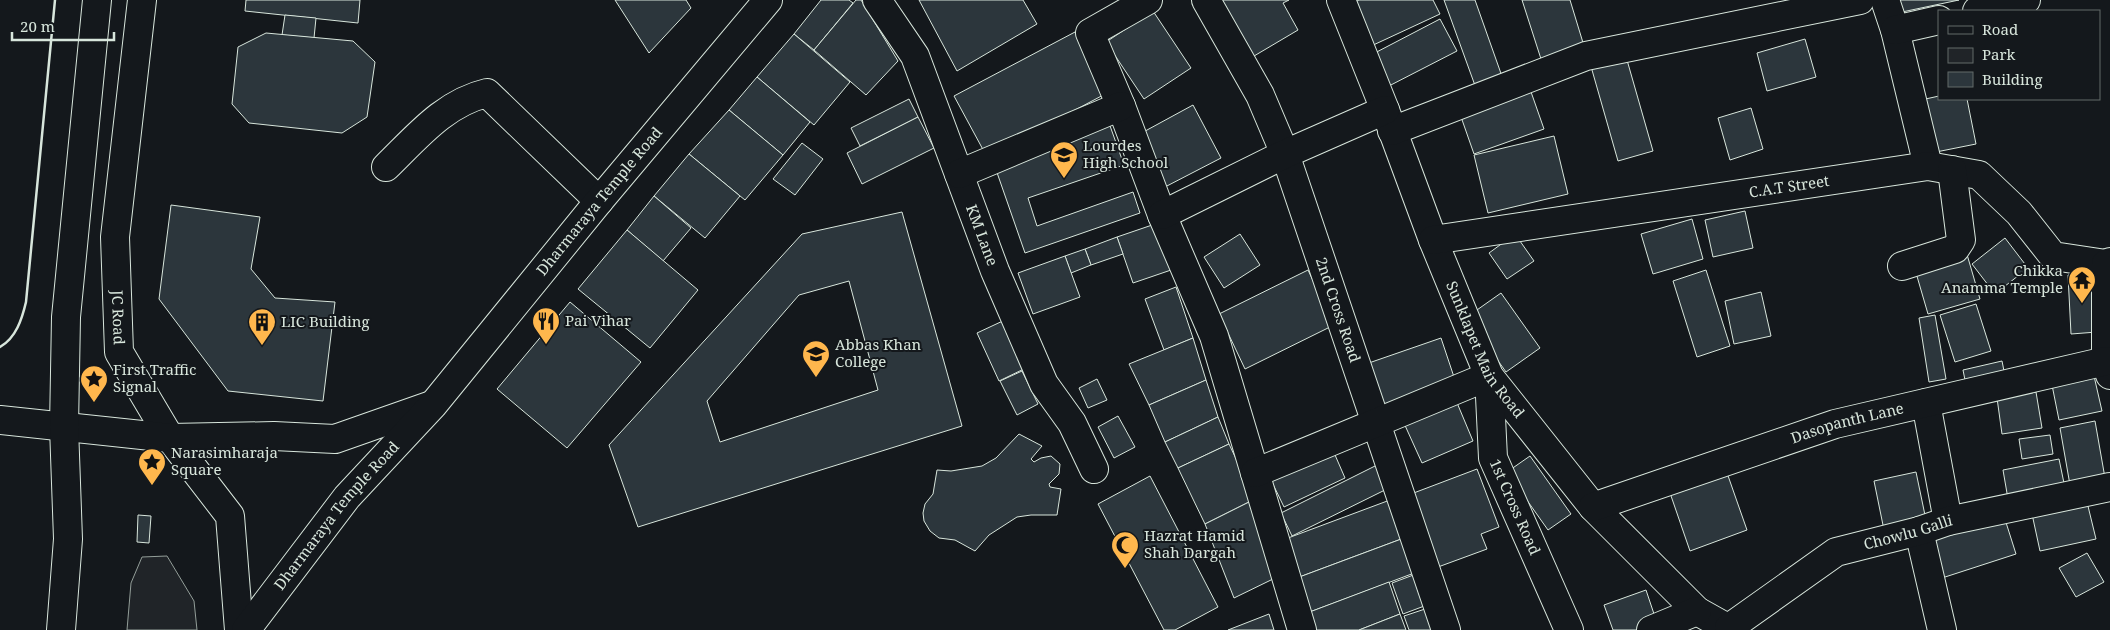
<svg xmlns="http://www.w3.org/2000/svg" width="2110" height="630" font-family="'Noto Serif',serif">
  <style>
    .green { fill: #202428; stroke: #939e99 }
    .building { fill: #2c363c; stroke: #d8e6dc; fill-rule: evenodd }
    .lines { fill: none; stroke-linecap: round; stroke-linejoin: round }
    .minor-casing { stroke: #d8e6dc; stroke-width: 30 }
    .major-casing { stroke: #d8e6dc; stroke-width: 30 }
    .minor { stroke: #14181c; stroke-width: 28 }
    .major { stroke: #14181c; stroke-width: 28 }
    .wall { stroke: #d8e6dc; stroke-width: 2.5 }
    .labels { text-anchor: middle; stroke-width: 4; stroke-linejoin: round; paint-order: stroke }
    .poi-label { font-size: 15px; fill: #d8e6dc; stroke: #14181c; text-anchor: start }
    .street-label { font-size: 15px; fill: #d8e6dc; stroke: #14181c }
  </style>
  <rect width="100%" height="100%" fill="#14181c"/>
  <!-- green -->
  <polygon class="green" points="167,556 194,601 197,630 127,630 131,583 142,557"/>
  <!-- building -->
  <g class="building">
    <polygon points="246,0 360,0 358,23 245,11"/>
    <polygon points="615,0 686,0 691,8 649,53"/>
    <polygon points="821,0 849,0 853,3 814,50 794,34"/>
    <polygon points="856,0 861,0 898,61 866,95 814,50"/>
    <polygon points="919,0 1023,0 1037,24 957,71"/>
    <polygon points="1215,0 1289,0 1283,3 1298,30 1249,59"/>
    <polygon points="1359,0 1433,0 1440,14 1369,47 1349,5"/>
    <polygon points="1444,0 1475,0 1504,82 1477,91"/>
    <polygon points="1522,0 1570,0 1584,46 1541,59"/>
    <polygon points="1899,0 1959,0 1902,12"/>
    <polygon points="1153,11 1191,68 1144,99 1106,42"/>
    <polygon points="285,15 316,18 314,38 282,35"/>
    <polygon points="1440,19 1457,51 1385,88 1369,56"/>
    <polygon points="1075,32 1107,93 987,157 954,96"/>
    <polygon points="266,33 353,41 375,62 367,117 342,133 249,123 232,104 238,47"/>
    <polygon points="794,34 850,82 814,125 757,77"/>
    <polygon points="1805,39 1816,77 1767,91 1757,53"/>
    <polygon points="1625,53 1653,151 1618,161 1590,63"/>
    <polygon points="757,77 810,122 783,155 729,110"/>
    <polygon points="1530,89 1544,129 1474,154 1460,114"/>
    <polygon points="1939,96 1939,99 1967,99 1976,144 1931,153 1921,100"/>
    <polygon points="909,99 918,117 860,146 851,128"/>
    <polygon points="1193,105 1221,158 1163,188 1136,136"/>
    <polygon points="1751,108 1763,149 1730,160 1718,118"/>
    <polygon points="729,110 783,155 745,200 689,154"/>
    <polygon points="918,117 934,148 862,184 847,153"/>
    <polygon points="1109,123 1124,165 1028,198 1037,226 1133,192 1140,213 1025,253 994,164"/>
    <polygon points="1554,136 1568,194 1488,213 1474,155"/>
    <polygon points="802,143 823,159 795,195 773,179"/>
    <polygon points="689,154 740,196 705,238 654,196"/>
    <polygon points="654,196 691,228 663,261 627,230"/>
    <polygon points="171,205 260,217 251,269 275,298 335,302 323,401 228,391 159,299"/>
    <polygon points="1745,211 1753,248 1713,257 1705,220"/>
    <path d="M902 212 962 426 638 527 609 445 802 234ZM849 281 878 390 720 442 707 401 799 295Z"/>
    <polygon points="1692,219 1703,259 1653,274 1641,234"/>
    <polygon points="1158,223 1174,269 1133,283 1117,237"/>
    <polygon points="627,230 698,290 650,348 578,289"/>
    <polygon points="1240,234 1260,265 1224,288 1204,257"/>
    <polygon points="1515,234 1534,261 1507,279 1489,253"/>
    <polygon points="1117,237 1123,254 1091,265 1085,249"/>
    <polygon points="2005,238 2028,268 1995,294 1972,264"/>
    <polygon points="1085,249 1091,265 1071,273 1065,256"/>
    <polygon points="1966,251 1980,299 1928,314 1914,266"/>
    <polygon points="1065,256 1080,297 1033,314 1018,273"/>
    <polygon points="1308,270 1334,325 1245,369 1219,314"/>
    <polygon points="1706,270 1730,346 1697,357 1673,281"/>
    <polygon points="2094,274 2097,332 2071,334 2068,275"/>
    <polygon points="1176,287 1193,338 1164,350 1145,299"/>
    <polygon points="1761,292 1771,336 1734,344 1725,301"/>
    <polygon points="1501,293 1540,348 1506,372 1467,317"/>
    <polygon points="570,302 641,362 567,448 497,389"/>
    <polygon points="1976,304 1991,351 1955,362 1940,315"/>
    <polygon points="1935,315 1946,379 1929,382 1919,318"/>
    <polygon points="1007,319 1028,367 999,381 977,333"/>
    <polygon points="1193,338 1206,380 1149,405 1129,364"/>
    <polygon points="1441,338 1455,380 1378,407 1363,365"/>
    <polygon points="2002,361 2006,381 1967,390 1963,370"/>
    <polygon points="1022,371 1038,404 1017,415 1000,381"/>
    <polygon points="2094,376 2102,411 2059,420 2052,385"/>
    <polygon points="1097,379 1107,400 1088,408 1079,388"/>
    <polygon points="1206,380 1218,417 1165,442 1149,405"/>
    <polygon points="2036,392 2042,428 2002,434 1997,398"/>
    <polygon points="1455,398 1473,441 1422,463 1403,421"/>
    <polygon points="1118,416 1135,447 1114,458 1098,427"/>
    <polygon points="1218,417 1229,444 1178,468 1165,442"/>
    <polygon points="2095,421 2105,478 2070,485 2060,428"/>
    <polygon points="1019,434 1042,446 1031,459 1034,462 1041,458 1051,456 1060,464 1059,474 1049,484 1050,487 1061,489 1057,515 1031,515 1017,517 989,535 975,551 955,540 939,538 930,531 924,521 923,513 925,504 933,494 937,470 951,471 982,466 996,458"/>
    <polygon points="2050,435 2053,454 2022,459 2019,439"/>
    <polygon points="1229,444 1255,499 1205,524 1178,468"/>
    <polygon points="1332,448 1345,478 1284,507 1270,478"/>
    <polygon points="1530,456 1571,514 1548,530 1507,472"/>
    <polygon points="2059,459 2065,488 2008,499 2003,470"/>
    <polygon points="1381,463 1393,486 1292,536 1281,513"/>
    <polygon points="1477,469 1499,527 1481,534 1487,549 1438,567 1411,494"/>
    <polygon points="1726,470 1747,530 1690,551 1669,490"/>
    <polygon points="1916,472 1926,520 1884,530 1874,481"/>
    <polygon points="1150,476 1218,607 1175,630 1164,630 1098,504"/>
    <polygon points="1398,497 1412,535 1294,579 1280,541"/>
    <polygon points="1255,499 1273,579 1234,598 1205,524"/>
    <polygon points="2087,502 2096,539 2040,551 2032,514"/>
    <polygon points="2003,513 2016,554 1942,578 1929,538"/>
    <polygon points="138,515 151,516 149,543 137,542"/>
    <polygon points="1412,535 1425,569 1307,613 1294,579"/>
    <polygon points="2087,553 2104,582 2076,597 2059,568"/>
    <polygon points="1424,571 1435,602 1403,614 1392,583"/>
    <polygon points="1389,582 1400,614 1359,630 1313,630 1307,613"/>
    <polygon points="1646,590 1657,623 1638,630 1613,630 1604,605"/>
    <polygon points="1434,606 1442,630 1409,630 1404,616"/>
    <polygon points="1269,614 1274,630 1228,630"/>
    <polygon points="1400,614 1406,630 1359,630"/>
  </g>
  <g class="lines">
    <!-- minor casing -->
    <g class="minor-casing">
      <g id="minor">
        <path id="s1" d="M877 0 915 56 995 271 1044 384 1072 423 1094 469"/>
        <polyline points="1148,0 1090,33 1121,106 1162,215 1214,336 1302,630"/>
        <path id="s2" d="M1206 0 1260 95 1285 154 1446 630"/>
        <path id="s3" d="M1341 0 1385 110 1433 240 1489 376 1593 507 1697 611 1731 630"/>
        <polyline points="1885,0 1895,30 1928,166"/>
        <polyline points="1977,11 2026,0"/>
        <polyline points="1895,30 1939,20"/>
        <polyline points="1392,131 1586,56 1860,0"/>
        <path d="M386 167C416 138 444 103 487 93L599 201"/>
        <polyline points="959,174 1121,106"/>
        <polyline points="1162,215 1285,154 1385,110"/>
        <path id="s4" d="M1433 240 1928 166 1979 175 2019 213 2053 256 2106 264 2110 262"/>
        <polyline points="2106,264 2106,361 2110,375"/>
        <polyline points="1902,266 1955,249 1961,240 1952,170"/>
        <polyline points="1926,403 1948,521"/>
        <path id="s5" d="M1255 473 1489 376 1493 458 1569 630"/>
        <path id="s6" d="M1593 507 1835 424 2106 361"/>
        <polyline points="1919,531 1942,630"/>
        <path id="s7" d="M1729 628 1836 552 1919 531 1948 521 2110 487"/>
        <polyline points="1651,630 1697,611"/>
      </g>
    </g>
    <!-- major casing -->
    <g class="major-casing">
      <g id="major">
        <path id="s8" d="M142 0 115 237 119 352 170 438 230 516 239 630"/>
        <polyline points="0,420 170,438 274,436 335,439 429,406"/>
        <polyline points="61,630 68,539 64,427 66,317 97,0"/>
        <path id="s9" d="M246 630 347 497 433 405 599 201 768 0"/>
      </g>
    </g>
    <!-- minor -->
    <use href="#minor" class="minor"/>
    <!-- major -->
    <use href="#major" class="major"/>
    <!-- wall -->
    <path class="wall" d="M0 347C16 338 22 319 26 302L55 0"/>
  </g>
  <!-- icons -->
  <defs>
    <g id="school-pin" transform="scale(1.4375)"><path d="M0 17L-7.5 6A9.5 9.5 0 1 1 7.5 6Z" fill="#ffb74d" stroke="#14181c"/><path d="M0-5L7-2L0 1L-7-2ZM-4 1L0 2.5L4 1V4Q0 6-4 4Z" fill="#111"/></g>
    <g id="temple-pin" transform="scale(1.4375)"><path d="M0 17L-7.5 6A9.5 9.5 0 1 1 7.5 6Z" fill="#ffb74d" stroke="#14181c"/><path d="M0-6L5-2H3V0L6.5 2.5H4V6H1.5V3h-3V6H-4V2.5H-6.5L-3 0V-2H-5Z" fill="#111"/></g>
    <g id="restaurant-pin" transform="scale(1.4375)"><path d="M0 17L-7.5 6A9.5 9.5 0 1 1 7.5 6Z" fill="#ffb74d" stroke="#14181c"/><path d="M-5-6h1v4h1v-4h1v4h1v-4h1v5L-1.5 .5V6h-2V.5L-5-1ZM5-6V6H3V1.5H1.5Q1.5-4 5-6Z" fill="#111"/></g>
    <g id="building-pin" transform="scale(1.4375)"><path d="M0 17L-7.5 6A9.5 9.5 0 1 1 7.5 6Z" fill="#ffb74d" stroke="#14181c"/><path d="M-4-6H4V6H1V3H-1V6H-4ZM-2.5-4.3h1.7v1.8h-1.7ZM.8-4.3h1.7v1.8H.8ZM-2.5-1h1.7V.8h-1.7ZM.8-1h1.7V.8H.8Z" fill="#111"/></g>
    <g id="university-pin" transform="scale(1.4375)"><path d="M0 17L-7.5 6A9.5 9.5 0 1 1 7.5 6Z" fill="#ffb74d" stroke="#14181c"/><path d="M0-5L7-2L0 1L-7-2ZM-4 1L0 2.5L4 1V4Q0 6-4 4Z" fill="#111"/></g>
    <g id="sight-pin" transform="scale(1.4375)"><path d="M0 17L-7.5 6A9.5 9.5 0 1 1 7.5 6Z" fill="#ffb74d" stroke="#14181c"/><path d="M0-6L1.8-2.2L6-1.7L2.9 1.2L3.7 5.4L0 3.3L-3.7 5.4L-2.9 1.2L-6-1.7L-1.8-2.2Z" fill="#111"/></g>
    <g id="mosque-pin" transform="scale(1.4375)"><path d="M0 17L-7.5 6A9.5 9.5 0 1 1 7.5 6Z" fill="#ffb74d" stroke="#14181c"/><path d="M3.5-4.9A6 6 0 1 0 3.5 4.9A5 5 0 1 1 3.5-4.9Z" fill="#111"/></g>
  </defs>
  <g fill-rule="evenodd">
    <use href="#school-pin" x="1064" y="155"/>
    <use href="#temple-pin" x="2082" y="280"/>
    <use href="#restaurant-pin" x="546" y="321"/>
    <use href="#building-pin" x="262" y="322"/>
    <use href="#university-pin" x="816" y="354"/>
    <use href="#sight-pin" x="94" y="379"/>
    <use href="#sight-pin" x="152" y="462"/>
    <use href="#mosque-pin" x="1125" y="545"/>
  </g>
  <g class="labels">
    <!-- poi labels -->
    <g class="poi-label">
      <text x="1083" y="151">Lourdes<tspan x="1083" dy="17">High School</tspan></text>
      <text x="2063" y="276" text-anchor="end">Chikka<tspan x="2063" dy="17">Anamma Temple</tspan></text>
      <text x="565" y="326">Pai Vihar</text>
      <text x="281" y="327">LIC Building</text>
      <text x="835" y="350">Abbas Khan<tspan x="835" dy="17">College</tspan></text>
      <text x="113" y="375">First Traffic<tspan x="113" dy="17">Signal</tspan></text>
      <text x="171" y="458">Narasimharaja<tspan x="171" dy="17">Square</tspan></text>
      <text x="1144" y="541">Hazrat Hamid<tspan x="1144" dy="17">Shah Dargah</tspan></text>
    </g>
    <!-- street labels -->
    <g class="street-label">
      <text dy="5" stroke="none"><textPath href="#s4" startOffset="360">C.A.T Street</textPath></text>
      <text dy="5" stroke="none"><textPath href="#s9" startOffset="556">Dharmaraya Temple Road</textPath></text>
      <text dy="5" stroke="none"><textPath href="#s1" startOffset="259">KM Lane</textPath></text>
      <text dy="5" stroke="none"><textPath href="#s2" startOffset="338">2nd Cross Road</textPath></text>
      <text dy="5" stroke="none"><textPath href="#s8" startOffset="319">JC Road</textPath></text>
      <text dy="5" stroke="none"><textPath href="#s3" startOffset="379">Sunklapet Main Road</textPath></text>
      <text dy="5" stroke="none"><textPath href="#s6" startOffset="268">Dasopanth Lane</textPath></text>
      <text dy="5" stroke="none"><textPath href="#s5" startOffset="389">1st Cross Road</textPath></text>
      <text dy="5" stroke="none"><textPath href="#s9" startOffset="146">Dharmaraya Temple Road</textPath></text>
      <text dy="5" stroke="none"><textPath href="#s7" startOffset="206">Chowlu Galli</textPath></text>
    </g>
  </g>
  <!-- legend -->
  <rect x="1938" y="10" width="162" height="90" fill="#14181c" stroke="#626a69"/>
  <rect x="1948" y="26" width="25" height="8" fill="#14181c" stroke="#626a69"/>
  <text x="1982" y="35" font-size="15" fill="#d8e6dc">Road</text>
  <rect x="1948" y="48" width="25" height="15" fill="#202428" stroke="#626a69"/>
  <text x="1982" y="60" font-size="15" fill="#d8e6dc">Park</text>
  <rect x="1948" y="72" width="25" height="15" fill="#2c363c" stroke="#626a69"/>
  <text x="1982" y="85" font-size="15" fill="#d8e6dc">Building</text>
  <!-- scale -->
  <path d="M12 32v8h102v-8" fill="none" stroke="#d8e6dc" stroke-width="2.5"/>
  <text x="20" y="32" font-size="15" fill="#d8e6dc" stroke="#14181c" stroke-width="4" paint-order="stroke">20 m</text>
</svg>
